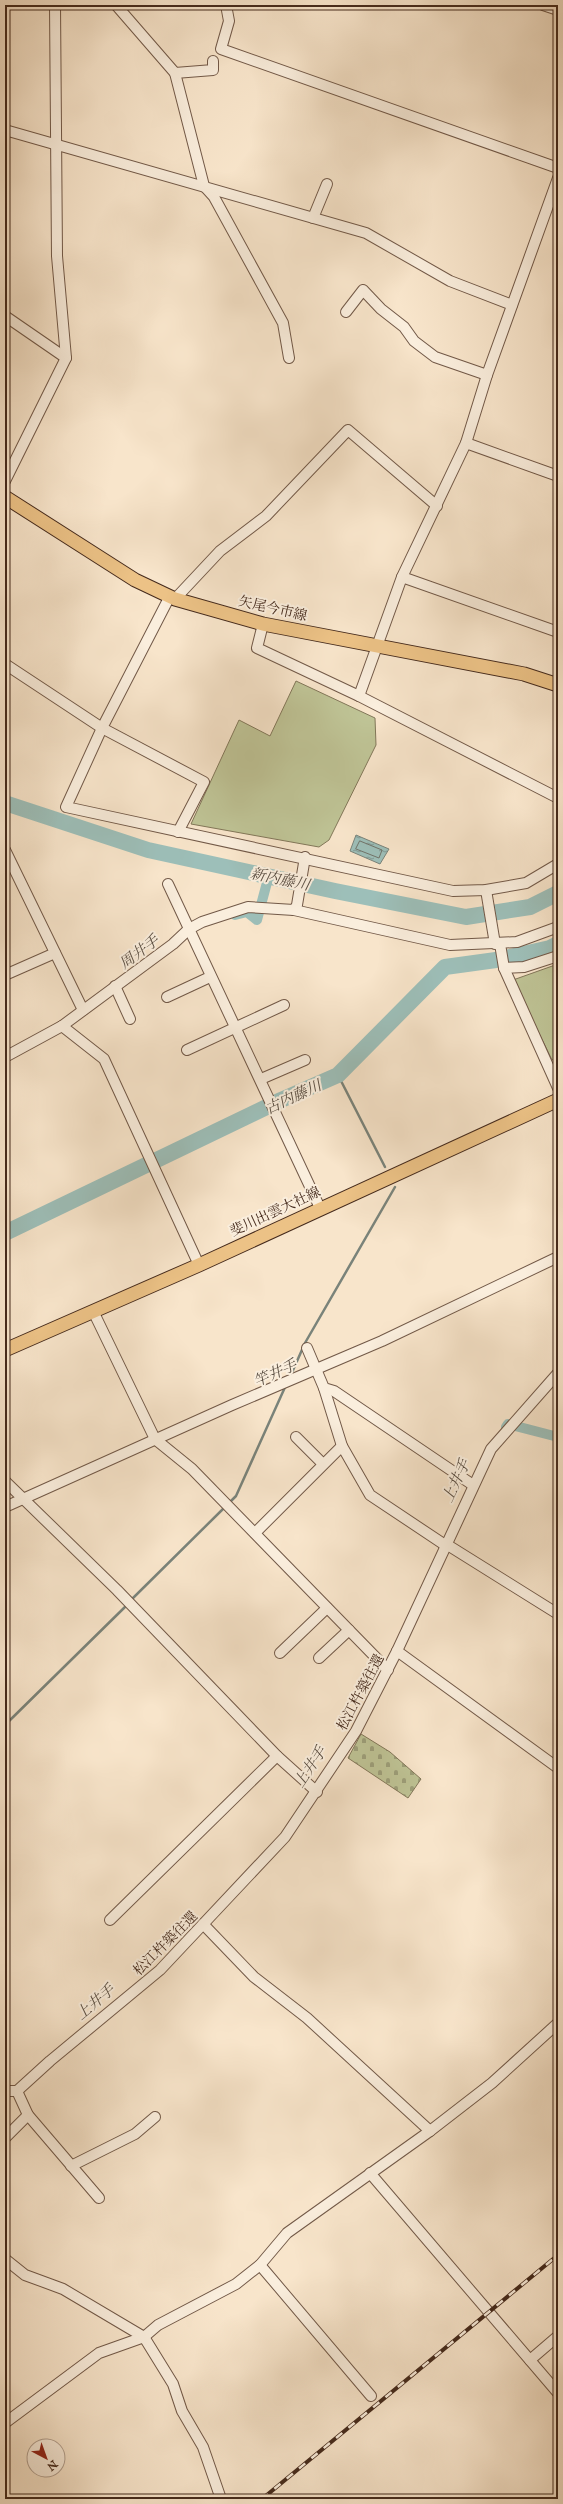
<svg xmlns="http://www.w3.org/2000/svg" width="563" height="2504" font-family="'IM FELL English','Noto Serif JP',serif">
  <style>
    .green { fill: #bfc496; stroke: #827759 }
    .cemetery { fill: url(#cemetery-stones); stroke: #827759 }
    .water { fill: url(#water-ripples); stroke: #7a837a }
    .lines { fill: none; stroke-linecap: round; stroke-linejoin: round }
    .shore { stroke: #71746a; stroke-width: 1 }
    .stream { stroke: #7a837a; stroke-width: 2.5 }
    .canal { stroke: #9dbfb9; stroke-width: 10 }
    .river { stroke: #9dbfb9; stroke-width: 16 }
    .minor-casing { stroke: #725948; stroke-width: 12 }
    .major-casing { stroke: #452a1c; stroke-width: 15 }
    .minor { stroke: #faeedd; stroke-width: 10 }
    .major { stroke: #ecc286; stroke-width: 13 }
    .rail-casing { stroke: #452a1c; stroke-width: 4 }
    .rail { stroke: #faeedd; stroke-width: 2.5; stroke-dasharray: 8; stroke-linecap: butt }
    .labels { text-anchor: middle; stroke-width: 4; stroke-linejoin: round; paint-order: stroke }
    .street-label { font-size: 14px; fill: #452a1c; stroke: #faeedd }
    .water-label { font-size: 15px; font-style: italic; fill: #5b4f43; stroke: #faeedd }
  </style>
  <defs>
    <pattern id="cemetery-stones" width="16" height="16" patternUnits="userSpaceOnUse"><rect width="16" height="16" fill="#bfc496"/><path d="M2 7V4a2 2 0 0 1 4 0v3zM10 15v-3a2 2 0 0 1 4 0v3z" fill="#9d9f7a"/></pattern>
    <pattern id="water-ripples" width="26" height="14" patternUnits="userSpaceOnUse"><rect width="26" height="14" fill="#9dbfb9"/><path d="M2 4q2-2 4 0t4 0M15 11q2-2 4 0t4 0" fill="none" stroke="#829b96"/></pattern>
  </defs>
  <rect width="100%" height="100%" fill="#f8e5cb"/>
  <filter id="stains"><feTurbulence type="fractalNoise" baseFrequency=".005" numOctaves="4"/><feColorMatrix values="0 0 0 0 .2 0 0 0 0 .09 0 0 0 0 .02 0 0 0 .5 -.17"/></filter>
  <radialGradient id="worn" r=".72"><stop offset=".6" stop-color="#630" stop-opacity="0"/><stop offset="1" stop-color="#630" stop-opacity=".3"/></radialGradient>
  <!-- green -->
  <g class="green">
    <polygon points="296,681 375,718 376,745 329,840 319,847 191,824 239,720 270,736"/>
    <polygon points="558,964 558,1057 552,1060 513,980"/>
  </g>
  <!-- cemetery -->
  <polygon class="cemetery" points="361,1734 390,1752 421,1779 408,1798 348,1758"/>
  <!-- water -->
  <polygon class="water" points="356,835 389,849 380,864 350,851"/>
  <g class="lines">
    <!-- shore -->
    <polygon class="shore" points="360,841 382,850 379,858 356,849"/>
    <!-- stream -->
    <g class="stream">
      <polyline points="338,1075 385,1167"/>
      <polyline points="290,1377 305,1343 395,1187"/>
      <polyline points="228,1504 236,1496 286,1385"/>
      <polyline points="130,1601 225,1507"/>
      <polyline points="5,1725 127,1605"/>
    </g>
    <!-- canal -->
    <g class="canal">
      <polyline points="235,915 247,912 257,920 269,875"/>
      <polyline points="506,1427 508,1424 558,1437"/>
    </g>
    <!-- river -->
    <g class="river">
      <polyline points="5,803 148,850 335,891 466,917 530,907 558,893"/>
      <polyline points="5,1233 281,1100 338,1075 445,967 496,960 550,948 558,944"/>
    </g>
    <!-- minor casing -->
    <g class="minor-casing">
      <g id="minor">
        <polyline points="116,5 175,73 204,186 214,197 283,323 289,358"/>
        <polyline points="226,5 229,21 221,49 558,168"/>
        <polyline points="543,5 558,10"/>
        <polyline points="175,73 213,70 213,61"/>
        <polyline points="5,130 366,233 450,281 512,305"/>
        <polyline points="313,218 327,184"/>
        <polyline points="346,312 363,290 381,309 404,327 414,341 435,357 487,375"/>
        <polyline points="5,316 66,358"/>
        <polyline points="466,443 558,476"/>
        <polyline points="5,481 66,358 57,256 55,5"/>
        <polyline points="402,577 558,632"/>
        <polyline points="170,596 102,728 204,782 178,832"/>
        <polyline points="175,599 220,551 266,516 348,430 437,506"/>
        <polyline points="263,624 257,648 359,696 558,798"/>
        <polyline points="5,664 102,728 66,807 453,891 486,890 526,883 558,864"/>
        <polyline points="359,696 402,577 466,443 487,375 558,178"/>
        <polyline points="5,850 83,1010"/>
        <polyline points="168,884 320,1208"/>
        <polyline points="486,890 495,944"/>
        <polyline points="294,910 297,905 305,857"/>
        <polyline points="500,944 504,968 558,1088"/>
        <polyline points="504,968 524,967 558,956"/>
        <polyline points="5,975 55,953"/>
        <polyline points="115,986 130,1019"/>
        <polyline points="167,997 210,977"/>
        <polyline points="62,1026 104,1059 199,1265"/>
        <polyline points="187,1050 284,1005"/>
        <polyline points="5,1057 62,1026 173,944 189,929 202,922 248,907 294,910 450,945 517,942 558,927"/>
        <polyline points="261,1079 305,1060"/>
        <polyline points="93,1311 155,1439 192,1469 388,1670"/>
        <polyline points="307,1348 324,1388 334,1391 473,1485"/>
        <polyline points="324,1388 342,1446 370,1495 445,1545"/>
        <polyline points="296,1437 323,1464"/>
        <polyline points="5,1481 117,1590 277,1756 317,1792"/>
        <polyline points="5,1507 232,1405 382,1341 558,1257"/>
        <polyline points="255,1533 342,1446"/>
        <polyline points="446,1544 558,1614"/>
        <polyline points="397,1651 558,1768"/>
        <polyline points="280,1653 327,1608"/>
        <polyline points="319,1658 349,1630"/>
        <polyline points="110,1920 277,1756"/>
        <polyline points="203,1924 254,1977 307,2018 430,2131"/>
        <polyline points="5,2091 17,2091 50,2061 160,1970 285,1837 356,1731 397,1651 491,1449 558,1373"/>
        <polyline points="28,2115 99,2198"/>
        <polyline points="5,2138 28,2115 17,2091"/>
        <polyline points="71,2166 135,2134 155,2117"/>
        <polyline points="370,2173 558,2393"/>
        <polyline points="5,2259 25,2275 63,2289 144,2337 173,2384 182,2411 203,2447 221,2499"/>
        <polyline points="260,2265 371,2396"/>
        <polyline points="530,2360 558,2336"/>
        <polyline points="5,2423 99,2353 144,2337 158,2325 236,2284 260,2265 287,2233 430,2131 492,2083 558,2023"/>
      </g>
    </g>
    <!-- major casing -->
    <g class="major-casing">
      <g id="major">
        <polyline points="5,497 135,580 175,599 263,624 524,674 558,685"/>
        <polyline points="5,1350 199,1265 558,1100"/>
      </g>
    </g>
    <!-- minor -->
    <use href="#minor" class="minor"/>
    <!-- major -->
    <use href="#major" class="major"/>
    <!-- rail casing -->
    <g class="rail-casing">
      <polyline id="rail" points="262,2499 558,2255"/>
    </g>
    <!-- rail -->
    <use href="#rail" class="rail"/>
  </g>
  <g class="labels">
    <!-- street labels -->
    <g class="street-label">
      <text transform="translate(273 608) rotate(13)" y="5">矢尾今市線</text>
      <text transform="translate(275 1211) rotate(-25)" y="5">斐川出雲大社線</text>
      <text transform="translate(360 1692) rotate(-62)" y="5">松江杵築往還</text>
      <text transform="translate(165 1943) rotate(-45)" y="5">松江杵築往還</text>
    </g>
    <!-- water labels -->
    <g class="water-label">
      <text transform="translate(280 879) rotate(12)" y="5">新内藤川</text>
      <text transform="translate(139 952) rotate(-37)" y="5">周井手</text>
      <text transform="translate(293 1097) rotate(-25)" y="5">古内藤川</text>
      <text transform="translate(275 1373) rotate(-24)" y="5">竿井手</text>
      <text transform="translate(456 1481) rotate(-65)" y="5">上井手</text>
      <text transform="translate(310 1767) rotate(-56)" y="5">上井手</text>
      <text transform="translate(95 2002) rotate(-40)" y="5">上井手</text>
    </g>
  </g>
  <!-- margin -->
  <rect width="563" height="2504" fill="none" stroke="#f8e5cb" stroke-width="20"/>
  <rect x="6" y="6" width="551" height="2492" fill="none" stroke="#452a1c" stroke-width="2"/>
  <rect x="10" y="10" width="543" height="2484" fill="none" stroke="#452a1c"/>
  <!-- north arrow -->
  <g transform="translate(46 2458) rotate(139)"><circle r="19" fill="#faeedd" stroke="#b2a090"/>
  <path d="M0-3L7 15L0 10L-7 15Z" fill="#8f2418"/>
  <text y="-6" font-size="11" font-weight="bold" text-anchor="middle" fill="#452a1c">N</text>
  </g>
  <rect width="100%" height="100%" filter="url(#stains)"/>
  <rect width="100%" height="100%" fill="url(#worn)"/>
</svg>
